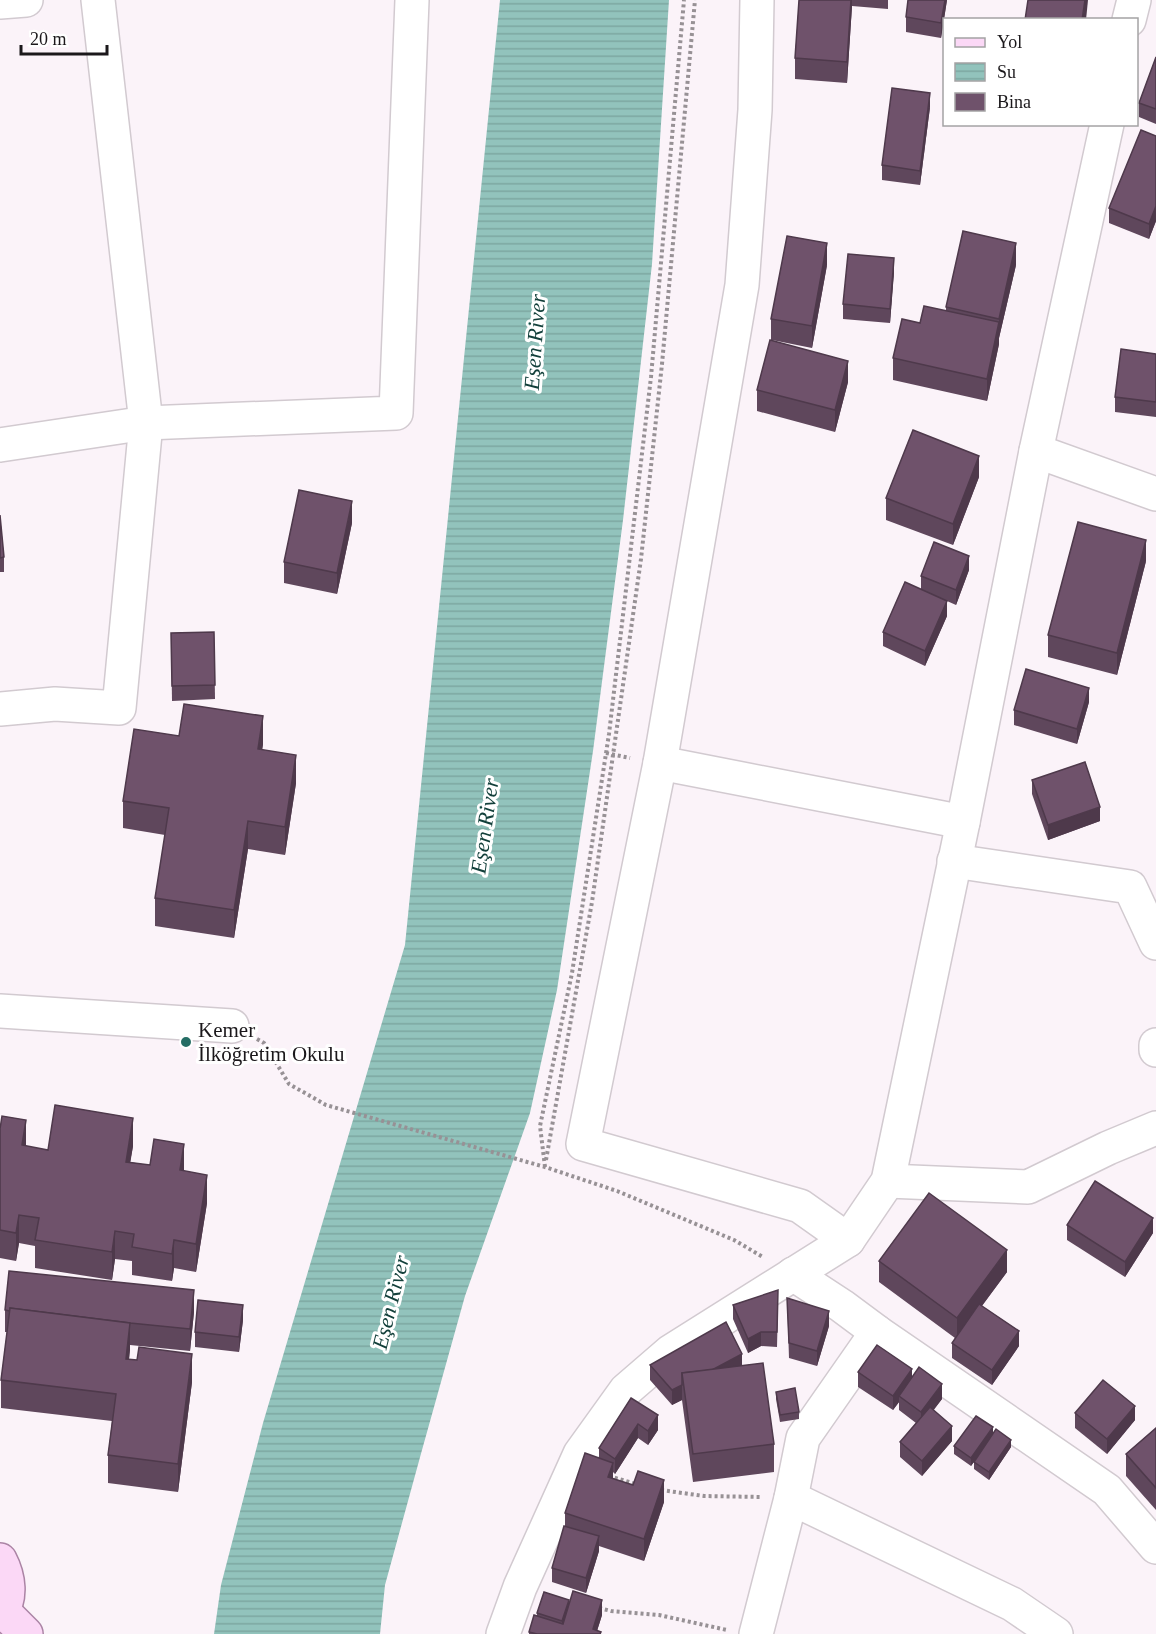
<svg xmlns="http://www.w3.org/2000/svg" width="1156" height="1634" font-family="'Times New Roman',serif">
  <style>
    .water { fill: url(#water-rules) }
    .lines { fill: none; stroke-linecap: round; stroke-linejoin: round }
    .minor-casing { stroke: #d2cad0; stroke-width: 36 }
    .major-casing { stroke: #ab84a5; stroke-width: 36 }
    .path { stroke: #979195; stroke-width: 4; stroke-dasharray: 3 3; stroke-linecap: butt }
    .minor { stroke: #fff; stroke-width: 33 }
    .major { stroke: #fbd8f6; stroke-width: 33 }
    .wall { fill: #5f475c }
    .shaded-wall { fill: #4e394b }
    .building { fill: #6f526b; stroke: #4e394b; stroke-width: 1.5 }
    .poi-dot { fill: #256d65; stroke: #fff; stroke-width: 2 }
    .labels { text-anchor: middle; stroke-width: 6; stroke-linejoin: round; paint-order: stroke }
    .poi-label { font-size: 21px; fill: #1b181b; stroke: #fff; text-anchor: start }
    .water-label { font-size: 22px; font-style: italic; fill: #13403b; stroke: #fff }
  </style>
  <defs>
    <pattern id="water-rules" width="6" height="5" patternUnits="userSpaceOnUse" patternTransform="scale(1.5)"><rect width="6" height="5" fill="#92c3bc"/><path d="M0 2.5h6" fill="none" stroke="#7da7a1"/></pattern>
  </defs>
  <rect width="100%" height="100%" fill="#fbf3f9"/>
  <!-- water -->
  <polygon class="water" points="500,0 669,0 652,264 623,520 593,751 557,990 530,1113 465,1296 422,1450 385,1585 380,1634 214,1634 221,1585 263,1423 405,945"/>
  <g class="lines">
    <!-- minor casing -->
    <g class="minor-casing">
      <g id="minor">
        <polyline points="757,0 755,110 742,285 660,763 583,1144 800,1206 848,1240"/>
        <polyline points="0,2 26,0"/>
        <polyline points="1129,20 1134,0"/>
        <polyline points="0,445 146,423 396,413 412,0"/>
        <polyline points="1036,451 1156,494"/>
        <polyline points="0,709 55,704 119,708 146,423 98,0"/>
        <polyline points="660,763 963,822"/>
        <polyline points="954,861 1130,887 1156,943"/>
        <polyline points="0,1011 232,1026"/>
        <polyline points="1156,1045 1156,1050"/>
        <polyline points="888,1181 1028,1187 1108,1148 1156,1128"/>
        <polyline points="793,1274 842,1306 877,1332 1107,1490 1156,1547"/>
        <polyline points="791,1498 1012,1604 1056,1634"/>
        <polyline points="503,1634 520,1587 580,1454 626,1390 670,1352 848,1240 888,1181 963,822 1036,451 1107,124"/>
        <polyline points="756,1634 791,1498 803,1438 877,1332"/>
      </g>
    </g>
    <!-- major casing -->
    <g class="major-casing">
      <g id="major">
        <path d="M0 1560C9 1577 12 1598 0 1615"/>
        <polyline points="3,1611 26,1634"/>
      </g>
    </g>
    <!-- path -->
    <g class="path">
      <polyline points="606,753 630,758"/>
      <polyline points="257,1039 264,1043 289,1084 326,1105 545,1167 617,1191 734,1240 763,1257"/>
      <polyline points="546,1160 592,902 641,559 662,364 695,0"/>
      <polyline points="545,1167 540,1126 572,973 609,734 651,377 684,0"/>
      <polyline points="609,1476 636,1484"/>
      <polyline points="661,1490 704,1496 761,1497"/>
      <polyline points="599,1608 611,1611 659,1615 727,1630"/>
    </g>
    <!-- minor -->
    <use href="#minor" class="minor"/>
    <!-- major -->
    <use href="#major" class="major"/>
  </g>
  <!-- wall -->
  <g class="wall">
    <polygon points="799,0 888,0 888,9 852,6 847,83 795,79 795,58"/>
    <polygon points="908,0 947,0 941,38 906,32 906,17"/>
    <polygon points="1156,57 1156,124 1139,117 1139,103"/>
    <polygon points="930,107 920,185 882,180 882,165"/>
    <polygon points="1156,136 1156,221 1149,239 1109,223 1109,208"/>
    <polygon points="827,265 812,348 772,340 848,382 835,432 757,411 757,390 771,340 771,319"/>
    <polygon points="1016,265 999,338 999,344 987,401 893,380 893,358 920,323 946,311 946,307"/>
    <polygon points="894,272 890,323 843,319 843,304"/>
    <polygon points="1156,354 1156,417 1115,412 1115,397"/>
    <polygon points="979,477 953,545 886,520 886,498"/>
    <polygon points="0,515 4,557 4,572 0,572"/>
    <polygon points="352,523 337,594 284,583 284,562"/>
    <polygon points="1146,561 1117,675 1048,657 1048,635"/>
    <polygon points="969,570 956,605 947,601 947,616 925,666 883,646 883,632 921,589 921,576"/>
    <polygon points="214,632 215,699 172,701 171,633"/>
    <polygon points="1089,702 1077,744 1014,725 1014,710"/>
    <polygon points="179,736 263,744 262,750 296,783 285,855 248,849 234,938 155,926 155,898 165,835 123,828 123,801"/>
    <polygon points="1032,780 1100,821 1048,840 1032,794"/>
    <polygon points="0,1129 26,1146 48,1150 133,1146 130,1162 184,1171 207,1203 196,1272 174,1268 172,1281 132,1275 132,1261 115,1259 112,1280 35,1268 35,1246 19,1243 16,1261 0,1258"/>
    <polygon points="1067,1225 1153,1233 1125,1277 1067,1240"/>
    <polygon points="879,1261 1007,1272 982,1306 1019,1346 992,1385 952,1358 952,1343 955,1338 879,1282"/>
    <polygon points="787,1298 829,1326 817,1366 789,1358"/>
    <polygon points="733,1305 778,1305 777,1347 761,1346 748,1353 733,1319"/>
    <polygon points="5,1310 194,1312 190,1351 130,1345 129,1359 192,1382 178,1492 108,1483 108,1455 112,1421 1,1408 1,1380 7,1332 5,1332"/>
    <polygon points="243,1320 239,1352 195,1347 195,1332"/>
    <polygon points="650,1365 742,1366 774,1444 774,1472 693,1482 682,1400 672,1405 650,1380"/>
    <polygon points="858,1372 912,1378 942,1399 933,1410 952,1441 922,1476 900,1457 900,1442 916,1423 899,1410 899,1402 893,1410 858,1387"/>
    <polygon points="776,1392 799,1412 799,1419 780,1422 776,1399"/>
    <polygon points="631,1398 658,1430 648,1445 638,1438 615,1474 613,1472 613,1478 664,1502 644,1561 599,1546 599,1551 586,1593 552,1582 552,1568 565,1526 565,1513 599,1458 599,1448"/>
    <polygon points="1075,1413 1135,1420 1107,1454 1075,1428"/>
    <polygon points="1156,1428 1156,1510 1126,1476 1126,1454"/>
    <polygon points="993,1434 1011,1447 989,1480 974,1469 974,1462 982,1450 971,1466 954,1454 954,1446"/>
    <polygon points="569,1607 602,1615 597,1631 601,1634 529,1634 529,1632 537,1616 537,1613"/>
  </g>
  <!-- shaded-wall -->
  <g class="shaded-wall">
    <polygon points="851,0 852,0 852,6 847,83 847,62"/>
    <polygon points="945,0 947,0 941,38 941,23"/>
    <polygon points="1085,0 1088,0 1086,20 1082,20"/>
    <polygon points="930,93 930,107 920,185 920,171"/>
    <polygon points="1156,206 1156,221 1149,239 1149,224"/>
    <polygon points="827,243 827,265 812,348 812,326"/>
    <polygon points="1016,243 1016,265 999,338 999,344 987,401 987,379 999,324 999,319"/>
    <polygon points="894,258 894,272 890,323 890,309"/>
    <polygon points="848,361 848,382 835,432 835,410"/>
    <polygon points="979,456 979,477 953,545 953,524"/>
    <polygon points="352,501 352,523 337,594 337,573"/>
    <polygon points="1146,540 1146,561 1117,675 1117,653"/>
    <polygon points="969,556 969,570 956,605 956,590"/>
    <polygon points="947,601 947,616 925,666 925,651"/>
    <polygon points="1089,688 1089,702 1077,744 1077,729"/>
    <polygon points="263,716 263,744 258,777 258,749"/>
    <polygon points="296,755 296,783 285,855 285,827"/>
    <polygon points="1100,807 1100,821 1048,840 1048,825"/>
    <polygon points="248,821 248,849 234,938 234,910"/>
    <polygon points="133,1118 133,1146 126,1189 126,1162"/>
    <polygon points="26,1120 26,1148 22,1145"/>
    <polygon points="184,1144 184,1172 180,1170"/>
    <polygon points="207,1175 207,1203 196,1272 196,1244"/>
    <polygon points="19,1215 19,1243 16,1261 16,1233"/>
    <polygon points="1153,1218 1153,1233 1125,1277 1125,1262"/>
    <polygon points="115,1231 115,1259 112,1280 112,1252"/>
    <polygon points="174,1240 174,1268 172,1281 172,1254"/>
    <polygon points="1007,1250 1007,1272 957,1339 957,1318"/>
    <polygon points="194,1290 194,1312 190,1351 190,1329"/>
    <polygon points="243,1305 243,1320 239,1352 239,1337"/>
    <polygon points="829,1311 829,1326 817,1366 817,1351"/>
    <polygon points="130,1323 130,1350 126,1387 126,1359"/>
    <polygon points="1019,1331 1019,1346 992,1385 992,1370"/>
    <polygon points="761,1332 761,1346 748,1353 748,1339"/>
    <polygon points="192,1354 192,1382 178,1492 178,1464"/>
    <polygon points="742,1354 742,1369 684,1384"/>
    <polygon points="912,1369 912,1383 899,1396 899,1402 893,1410 893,1396"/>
    <polygon points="942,1384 942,1399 921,1427 921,1412"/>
    <polygon points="682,1385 682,1400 672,1405 672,1390"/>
    <polygon points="1135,1406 1135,1420 1107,1454 1107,1439"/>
    <polygon points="658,1415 658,1430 648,1445 648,1431"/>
    <polygon points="638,1424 638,1438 615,1474 615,1459"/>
    <polygon points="952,1426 952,1441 922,1476 922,1461"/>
    <polygon points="993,1427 993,1435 971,1466 971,1458"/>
    <polygon points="1011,1440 1011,1447 989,1480 989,1472"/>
    <polygon points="613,1463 613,1484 608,1477"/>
    <polygon points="664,1480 664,1502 644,1561 644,1539"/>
    <polygon points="599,1536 599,1551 586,1593 586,1578"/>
    <polygon points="569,1600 569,1607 562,1628 562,1621"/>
    <polygon points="602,1600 602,1615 596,1634 593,1629"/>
  </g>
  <!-- building -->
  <g class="building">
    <polygon points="799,0 851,0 847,62 795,58"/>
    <polygon points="908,0 945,0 941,23 906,17"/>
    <polygon points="1028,0 1085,0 1082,20 1025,20"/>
    <polygon points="1156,57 1156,109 1139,103"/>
    <polygon points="892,88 930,93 920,171 882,165"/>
    <polygon points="1141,130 1156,136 1156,206 1149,224 1109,208"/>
    <polygon points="963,231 1016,243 999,319 946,307"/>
    <polygon points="787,236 827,243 812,326 771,319"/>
    <polygon points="848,254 894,258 890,309 843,304"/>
    <polygon points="924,306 999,322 987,379 893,358 902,319 920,323"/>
    <polygon points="770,340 848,361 835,410 757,390"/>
    <polygon points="1121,349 1156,354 1156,402 1115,397"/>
    <polygon points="913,430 979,456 953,524 886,498"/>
    <polygon points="299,490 352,501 337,573 284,562"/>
    <polygon points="0,515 4,557 0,558"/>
    <polygon points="1078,522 1146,540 1117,653 1048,635"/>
    <polygon points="934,542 969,556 956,590 921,576"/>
    <polygon points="905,582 947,601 925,651 883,632"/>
    <polygon points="214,632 215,685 172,686 171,633"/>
    <polygon points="1026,669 1089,688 1077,729 1014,710"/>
    <polygon points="184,704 263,716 258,749 296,755 285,827 248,821 234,910 155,898 169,808 123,801 134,729 179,736"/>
    <polygon points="1085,762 1100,807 1048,825 1032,780"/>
    <polygon points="55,1105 133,1118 126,1162 150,1165 154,1139 184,1144 180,1170 207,1175 196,1244 174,1240 172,1254 132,1247 134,1234 115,1231 112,1252 35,1240 39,1218 19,1215 16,1233 0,1230 0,1129 2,1116 26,1120 22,1145 48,1150"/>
    <polygon points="1095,1181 1153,1218 1125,1262 1067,1225"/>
    <polygon points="929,1193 1007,1250 957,1318 879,1261"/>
    <polygon points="9,1271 194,1290 190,1329 130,1323 10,1308 10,1311 5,1310"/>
    <polygon points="778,1290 777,1332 761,1332 748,1339 733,1305"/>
    <polygon points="787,1298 829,1311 817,1351 789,1343"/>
    <polygon points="198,1300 243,1305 239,1337 195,1332"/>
    <polygon points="979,1304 1019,1331 992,1370 952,1343"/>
    <polygon points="10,1308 130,1323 126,1359 137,1360 139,1347 192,1354 178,1464 108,1455 116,1394 1,1380"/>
    <polygon points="726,1322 742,1354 712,1370 682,1373 682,1385 672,1390 650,1365"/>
    <polygon points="877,1345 912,1369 893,1396 858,1372"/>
    <polygon points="763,1363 774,1444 693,1454 682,1373"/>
    <polygon points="919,1367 942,1384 921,1412 899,1396"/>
    <polygon points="1103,1380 1135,1406 1107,1439 1075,1413"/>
    <polygon points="795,1388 799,1412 780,1415 776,1392"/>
    <polygon points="631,1398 658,1415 648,1431 638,1424 615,1459 599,1448"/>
    <polygon points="930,1407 952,1426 922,1461 900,1442"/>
    <polygon points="976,1416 993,1427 971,1458 954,1446"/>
    <polygon points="1156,1428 1156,1488 1126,1454"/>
    <polygon points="996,1429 1011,1440 989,1472 974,1462"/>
    <polygon points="585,1453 613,1463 608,1477 633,1485 638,1471 664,1480 644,1539 565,1513"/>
    <polygon points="564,1526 599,1536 586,1578 552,1568"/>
    <polygon points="573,1591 602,1600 593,1629 601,1632 600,1634 537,1634 529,1632 534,1615 563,1624"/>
    <polygon points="544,1592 569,1600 562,1621 537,1613"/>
  </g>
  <!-- markers -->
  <circle class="poi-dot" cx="186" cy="1042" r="6"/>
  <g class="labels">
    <!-- poi labels -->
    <g class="poi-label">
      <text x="198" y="1037">Kemer<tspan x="198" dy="24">İlköğretim Okulu</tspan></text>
    </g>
    <!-- water labels -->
    <g class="water-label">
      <text transform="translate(534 342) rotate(-86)" y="8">Eşen River</text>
      <text transform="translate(484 826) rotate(-82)" y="8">Eşen River</text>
      <text transform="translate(390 1302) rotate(-76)" y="8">Eşen River</text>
    </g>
  </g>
  <!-- legend -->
  <rect x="943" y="18" width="195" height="108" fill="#ffffff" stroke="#a4a3a4" stroke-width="1.5"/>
  <rect x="955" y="38" width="30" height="9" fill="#fbd8f6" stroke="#a4a3a4" stroke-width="1.5"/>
  <text x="997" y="48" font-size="18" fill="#1b181b">Yol</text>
  <rect x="955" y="63" width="30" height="18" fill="url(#water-rules)" stroke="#a4a3a4" stroke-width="1.5"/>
  <text x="997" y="78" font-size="18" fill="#1b181b">Su</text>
  <rect x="955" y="93" width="30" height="18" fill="#6f526b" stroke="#a4a3a4" stroke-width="1.5"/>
  <text x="997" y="108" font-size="18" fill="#1b181b">Bina</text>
  <!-- scale -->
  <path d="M21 45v9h86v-9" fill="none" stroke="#1b181b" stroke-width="3"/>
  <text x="30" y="45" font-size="18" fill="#1b181b" stroke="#ffffff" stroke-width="4.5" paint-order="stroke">20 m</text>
</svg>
